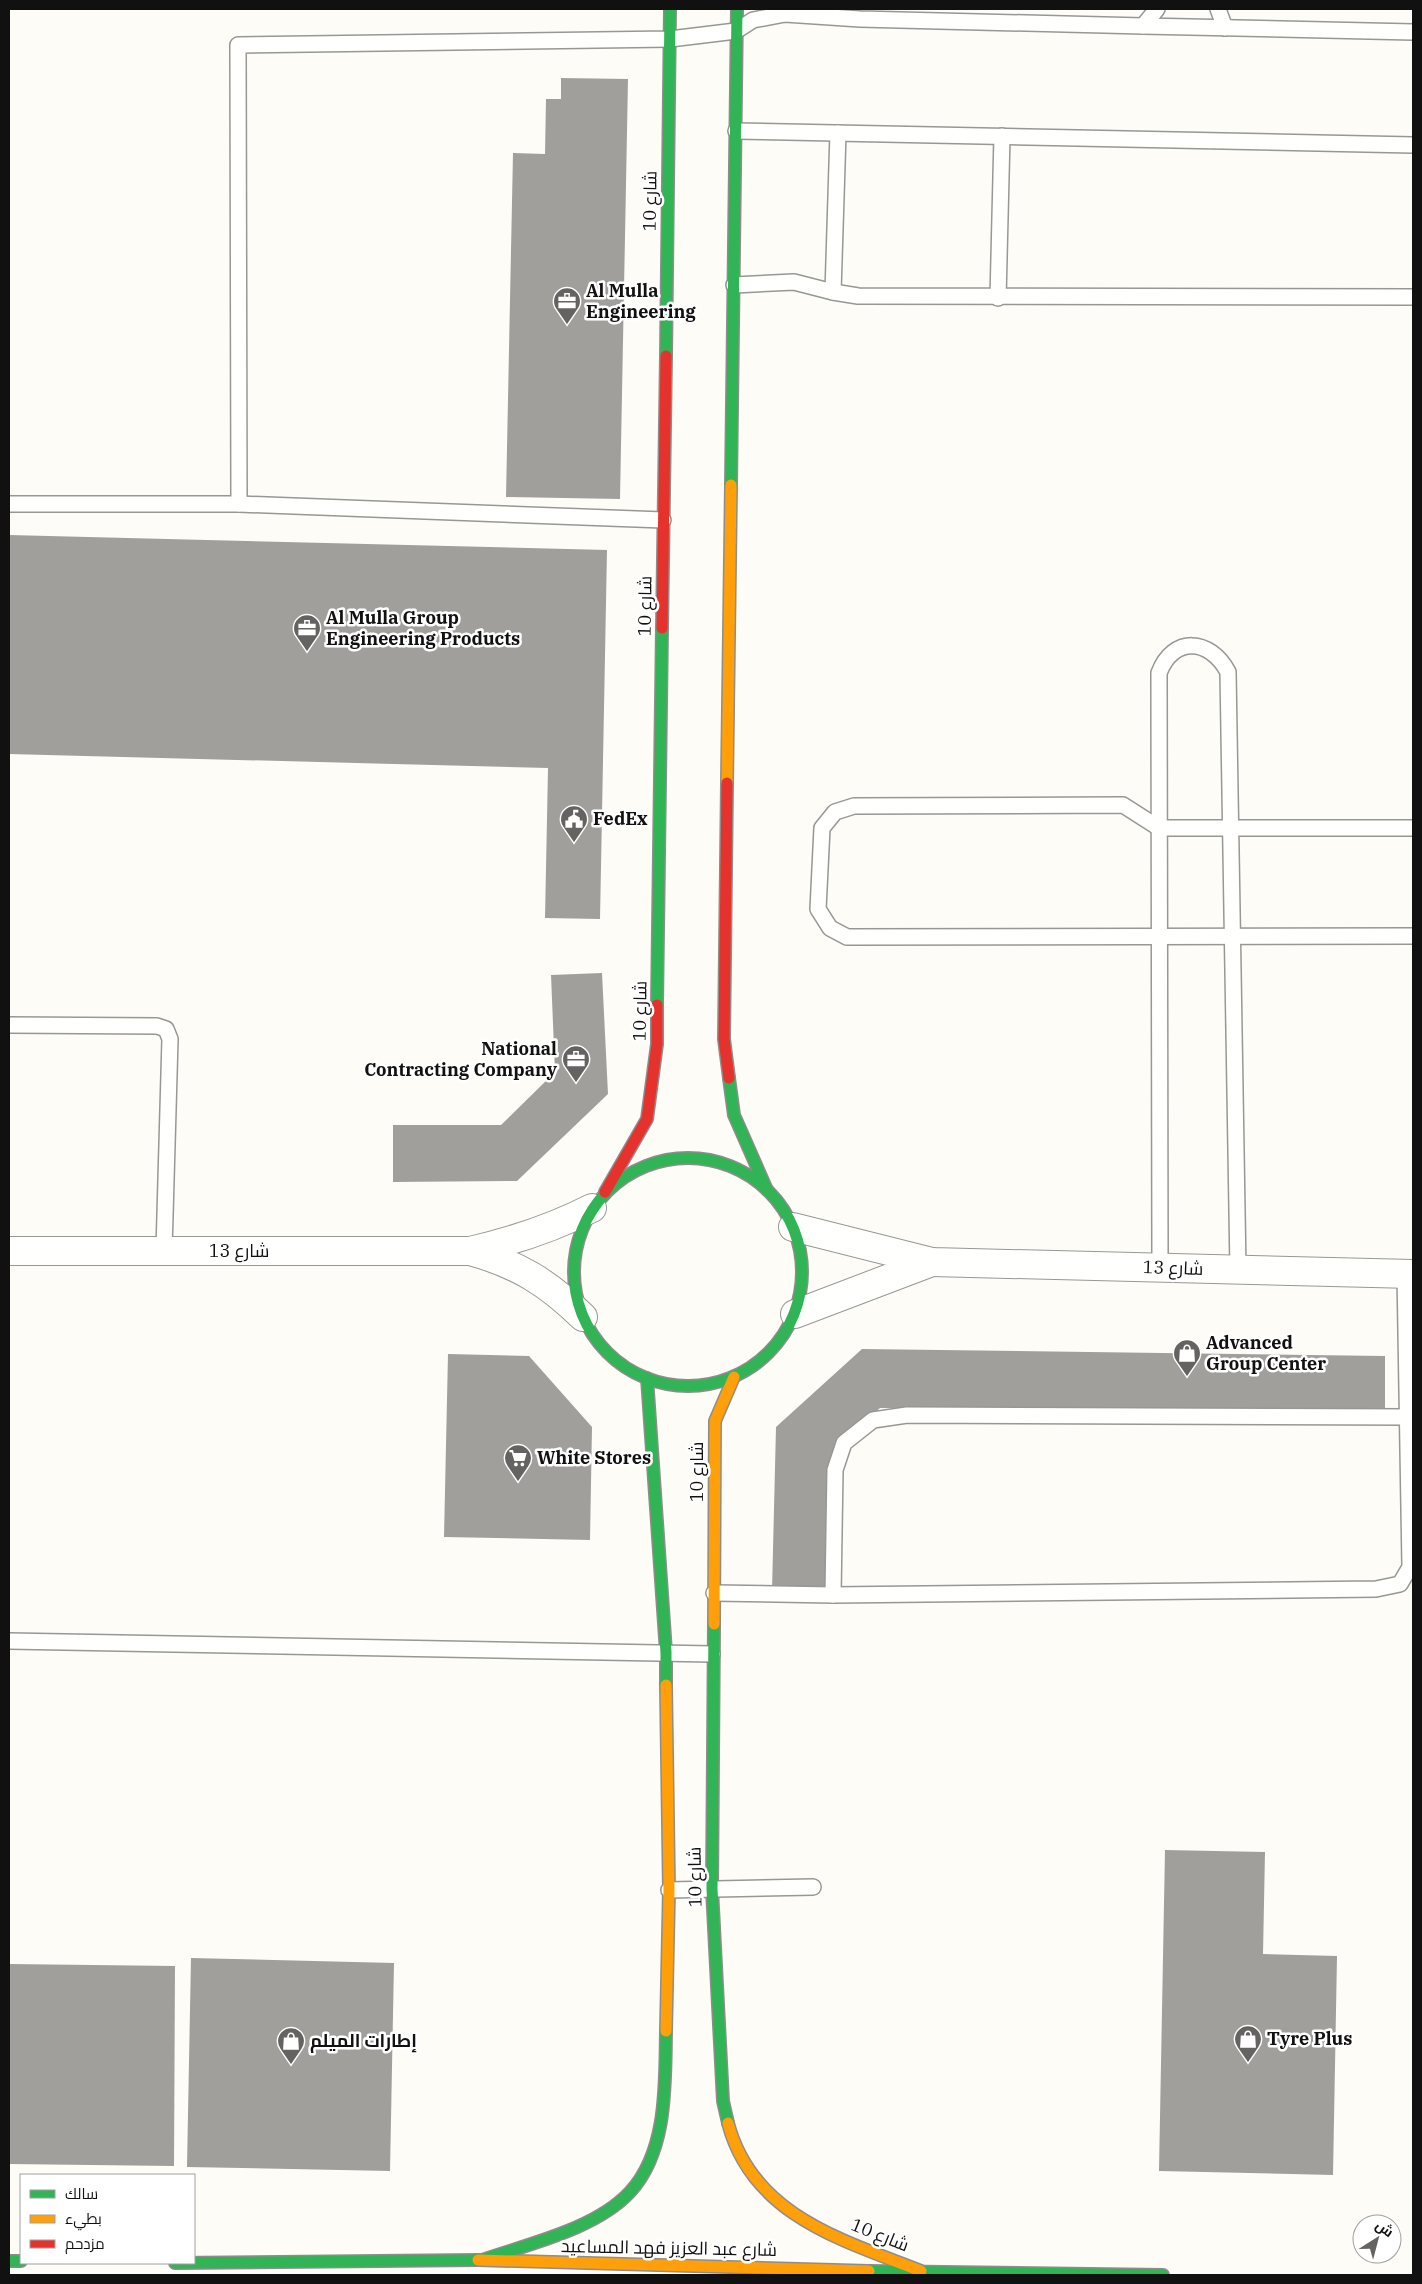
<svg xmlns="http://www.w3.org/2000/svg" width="1422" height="2284" font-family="'IBM Plex Serif',Cairo,serif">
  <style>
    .building { fill: #a19f9c }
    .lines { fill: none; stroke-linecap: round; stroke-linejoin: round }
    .lane-casing { stroke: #979795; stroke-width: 18 }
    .street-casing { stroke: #979795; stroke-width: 30 }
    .fast-casing { stroke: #8e8d8b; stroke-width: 14 }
    .slow-casing { stroke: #8e8d8b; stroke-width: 14 }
    .jam-casing { stroke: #8e8d8b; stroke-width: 14 }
    .lane { stroke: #fffffe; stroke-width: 15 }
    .street { stroke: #fffffe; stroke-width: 28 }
    .fast { stroke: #30b455; stroke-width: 11 }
    .slow { stroke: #ff9f0a; stroke-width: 11 }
    .jam { stroke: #e5322d; stroke-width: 11 }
    .labels { text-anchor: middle; stroke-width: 5; stroke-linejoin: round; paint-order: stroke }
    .street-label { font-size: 18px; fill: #111; stroke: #fff }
    .poi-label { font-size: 18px; font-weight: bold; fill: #111; stroke: #fff; text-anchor: start }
  </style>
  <rect width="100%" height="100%" fill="#fdfcf7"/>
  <!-- building -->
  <g class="building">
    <polygon points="561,78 628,79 620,499 506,497 513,153 545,154 546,99 561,99"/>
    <polygon points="9,535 607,550 600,919 545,918 548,768 9,754"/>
    <polygon points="602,973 608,1094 517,1181 393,1182 393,1125 501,1125 555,1072 551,975"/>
    <polygon points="862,1349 1385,1356 1385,1415 880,1408 833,1452 829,1593 772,1591 776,1427"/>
    <polygon points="448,1354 529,1356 592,1427 590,1540 444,1537"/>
    <polygon points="1165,1850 1265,1852 1263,1954 1337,1956 1333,2175 1159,2171"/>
    <polygon points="191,1958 394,1963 390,2171 187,2167"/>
    <polygon points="9,1964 175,1966 174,2166 9,2164"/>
  </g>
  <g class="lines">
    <!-- lane casing -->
    <g class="lane-casing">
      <g id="lane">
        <polyline points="1218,9 1225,28"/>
        <polyline points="1143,26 1413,32"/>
        <polyline points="736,131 1413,145"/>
        <polyline points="734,285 794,282 833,292 858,296 1413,297"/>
        <polyline points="833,292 838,133"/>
        <polyline points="998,298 1002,136"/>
        <polyline points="9,504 239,504 663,520"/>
        <polyline points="239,504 238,45 670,39 736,31 753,20 785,14 860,19 1143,26 1157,9"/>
        <polyline points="1413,828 1159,828 1123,805 854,806 835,812 822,828 818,909 830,928 847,937 1413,936"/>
        <polyline points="9,1025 157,1026 166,1029 170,1039 164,1250"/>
        <path d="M1160 1267 1159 673C1173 636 1210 638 1228 672L1238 1270"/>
        <polyline points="714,1593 833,1595 1376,1589 1400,1584 1410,1567 1405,1273"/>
        <polyline points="833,1595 835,1470 844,1443 873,1420 907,1415 1408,1417"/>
        <polyline points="9,1641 712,1654"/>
        <polyline points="669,1890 813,1887"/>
      </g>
    </g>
    <!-- street casing -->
    <g class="street-casing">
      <g id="street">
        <polyline points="793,1227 932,1262 1413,1274"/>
        <path d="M9 1251H470C513 1241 553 1228 592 1208"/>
        <path d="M470 1251C518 1264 548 1283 583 1317"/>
        <polyline points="795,1314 932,1262"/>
      </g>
    </g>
    <!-- fast casing -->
    <g class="fast-casing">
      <g id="fast">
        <polyline points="666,356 670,9"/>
        <polyline points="731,485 737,9"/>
        <polyline points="657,1005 662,628"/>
        <polyline points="729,1078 734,1115 767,1190"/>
        <circle cx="688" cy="1272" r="114"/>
        <polyline points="647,1378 666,1652 666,1685"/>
        <polyline points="714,1624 712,1889 723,2101 728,2123"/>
        <path d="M482 2260C528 2244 596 2229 630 2192 668 2151 665 2083 666 2031"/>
        <polyline points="9,2261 21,2261"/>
        <polyline points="175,2263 478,2260"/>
        <polyline points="869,2271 1163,2275"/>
      </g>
    </g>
    <!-- slow casing -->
    <g class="slow-casing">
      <g id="slow">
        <polyline points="727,783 731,485"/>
        <polyline points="714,1624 715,1421 734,1377"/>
        <polyline points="666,2031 669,1890 666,1685"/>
        <path d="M728 2123C752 2215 842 2240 921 2271"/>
        <polyline points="478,2260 869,2271"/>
      </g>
    </g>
    <!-- jam casing -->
    <g class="jam-casing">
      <g id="jam">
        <polyline points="662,628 666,356"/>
        <polyline points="727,783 724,1039 729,1078"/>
        <polyline points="605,1192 647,1119 657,1044 657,1005"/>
      </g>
    </g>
    <!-- lane -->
    <use href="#lane" class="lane"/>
    <!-- street -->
    <use href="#street" class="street"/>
    <!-- fast -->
    <use href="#fast" class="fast"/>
    <!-- slow -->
    <use href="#slow" class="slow"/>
    <!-- jam -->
    <use href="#jam" class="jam"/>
  </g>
  <!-- icons -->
  <defs>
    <g id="office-pin" transform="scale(1.4375)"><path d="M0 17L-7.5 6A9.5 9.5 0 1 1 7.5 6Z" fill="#646362" stroke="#fff"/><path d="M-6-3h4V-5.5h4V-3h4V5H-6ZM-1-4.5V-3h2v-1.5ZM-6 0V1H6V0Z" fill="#fff"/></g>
    <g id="civic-pin" transform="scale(1.4375)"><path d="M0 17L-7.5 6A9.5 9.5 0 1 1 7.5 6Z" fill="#646362" stroke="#fff"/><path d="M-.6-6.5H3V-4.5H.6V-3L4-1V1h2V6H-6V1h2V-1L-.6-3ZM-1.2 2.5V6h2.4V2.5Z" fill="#fff"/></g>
    <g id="shop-pin" transform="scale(1.4375)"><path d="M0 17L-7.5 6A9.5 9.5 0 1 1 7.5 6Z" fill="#646362" stroke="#fff"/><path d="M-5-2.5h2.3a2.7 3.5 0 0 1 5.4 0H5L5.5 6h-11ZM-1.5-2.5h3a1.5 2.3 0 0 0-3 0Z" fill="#fff"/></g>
    <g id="supermarket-pin" transform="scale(1.4375)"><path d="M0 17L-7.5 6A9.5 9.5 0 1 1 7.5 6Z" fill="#646362" stroke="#fff"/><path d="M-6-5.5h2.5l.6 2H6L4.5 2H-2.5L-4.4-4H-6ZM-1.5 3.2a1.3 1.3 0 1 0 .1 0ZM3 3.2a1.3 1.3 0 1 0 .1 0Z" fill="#fff"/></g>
  </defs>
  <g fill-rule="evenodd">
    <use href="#office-pin" x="567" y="301"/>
    <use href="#office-pin" x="307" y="628"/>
    <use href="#civic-pin" x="574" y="819"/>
    <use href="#office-pin" x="576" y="1059"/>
    <use href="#shop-pin" x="1187" y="1353"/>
    <use href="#supermarket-pin" x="518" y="1458"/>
    <use href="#shop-pin" x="1248" y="2039"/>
    <use href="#shop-pin" x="291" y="2041"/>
  </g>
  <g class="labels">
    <!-- street labels -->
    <g class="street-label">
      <text transform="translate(650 201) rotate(-89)" y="6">شارع 10</text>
      <text transform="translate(645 606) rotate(-89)" y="6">شارع 10</text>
      <text transform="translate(640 1011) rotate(-89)" y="6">شارع 10</text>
      <text x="239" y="1257">شارع 13</text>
      <text transform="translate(1173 1268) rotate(2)" y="6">شارع 13</text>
      <text transform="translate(697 1472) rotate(-90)" y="6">شارع 10</text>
      <text transform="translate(695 1877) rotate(-91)" y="6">شارع 10</text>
      <text transform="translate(880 2235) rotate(22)" y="6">شارع 10</text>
      <text transform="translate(669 2248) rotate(1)" y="6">شارع عبد العزيز فهد المساعيد</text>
    </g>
    <!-- poi labels -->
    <g class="poi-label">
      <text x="586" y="297">Al Mulla<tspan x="586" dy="21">Engineering</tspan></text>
      <text x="326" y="624">Al Mulla Group<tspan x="326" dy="21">Engineering Products</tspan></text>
      <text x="593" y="825">FedEx</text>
      <text x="557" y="1055" text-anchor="end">National<tspan x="557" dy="21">Contracting Company</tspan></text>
      <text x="1206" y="1349">Advanced<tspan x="1206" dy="21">Group Center</tspan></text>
      <text x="537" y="1464">White Stores</text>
      <text x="1267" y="2045">Tyre Plus</text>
      <text x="310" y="2047">إطارات الميلم</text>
    </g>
  </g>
  <!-- border -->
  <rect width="1422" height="2284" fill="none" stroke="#111111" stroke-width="20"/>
  <!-- legend -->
  <rect x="20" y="2174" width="175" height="90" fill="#ffffff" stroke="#a0a0a0"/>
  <rect x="30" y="2190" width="25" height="8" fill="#30b455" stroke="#a0a0a0"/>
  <text x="65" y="2199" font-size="15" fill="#111111">سالك</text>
  <rect x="30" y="2215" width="25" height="8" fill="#ff9f0a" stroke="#a0a0a0"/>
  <text x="65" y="2224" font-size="15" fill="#111111">بطيء</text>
  <rect x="30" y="2240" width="25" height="8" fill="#e5322d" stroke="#a0a0a0"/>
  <text x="65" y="2249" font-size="15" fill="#111111">مزدحم</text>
  <!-- north arrow -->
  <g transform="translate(1377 2239) rotate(36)"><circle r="24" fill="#ffffff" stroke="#a0a0a0"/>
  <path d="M0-4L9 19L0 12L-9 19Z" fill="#646362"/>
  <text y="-8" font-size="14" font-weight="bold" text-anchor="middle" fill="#111111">ش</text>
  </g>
</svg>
